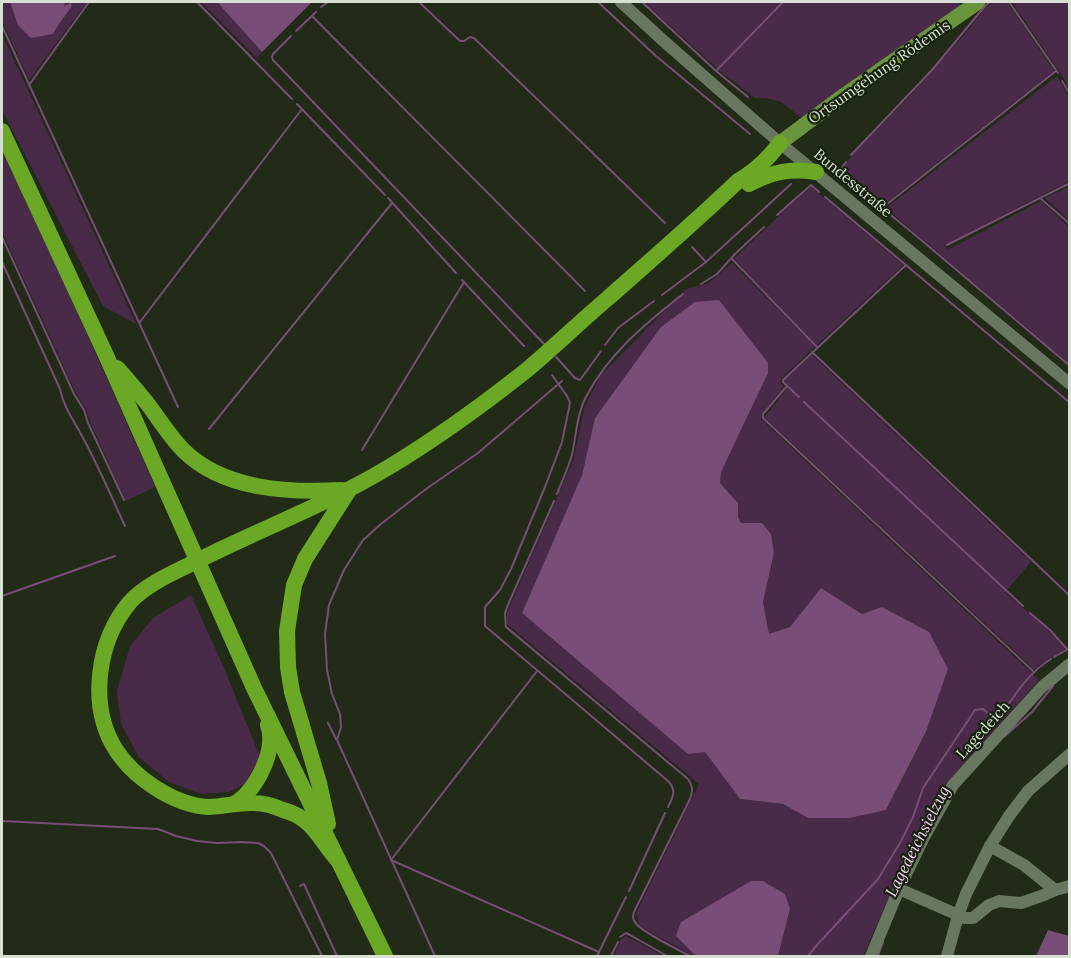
<svg xmlns="http://www.w3.org/2000/svg" width="1071" height="958" font-family="Lora,serif">
  <style>
    .green { fill: #492b49; fill-rule: evenodd }
    .forest { fill: #784e78 }
    .water { fill: #784d78 }
    .lines { fill: none; stroke-linecap: round; stroke-linejoin: round }
    .stream { stroke: #784d78; stroke-width: 2 }
    .minor { stroke: #6a7760; stroke-width: 12 }
    .major { stroke: #6a943d; stroke-width: 15 }
    .highway { stroke: #6aa826; stroke-width: 16 }
    .labels { text-anchor: middle; stroke-width: 4.5; stroke-linejoin: round; paint-order: stroke }
    .street-label { font-size: 15px; fill: #d8e0d3; stroke: #17220f }
    .water-label { font-size: 16px; font-style: italic; fill: #f9d1f8; stroke: #17220f }
  </style>
  <rect width="100%" height="100%" fill="#212b18"/>
  <!-- green -->
  <g class="green">
    <polygon points="2,2 10,2 18,25 53,34 57,25 64,18 64,6 65,2 87,2 29,80 2,20"/>
    <polygon points="201,2 217,2 262,52 257,58"/>
    <polygon points="644,2 959,2 961,8 804,120 781,102 766,98 755,98 720,71"/>
    <polygon points="994,2 1007,2 1054,71 882,206 840,171 855,152 908,98 965,34 986,7"/>
    <polygon points="1012,2 1069,2 1069,88 1063,77"/>
    <polygon points="2,34 136,324 103,306 2,110"/>
    <polygon points="1057,76 1069,98 1069,181 944,246 949,249 1041,201 1069,227 1069,364 886,208"/>
    <polygon points="2,147 75,307 155,487 126,501 91,424 86,409 76,393 2,232"/>
    <polygon points="811,187 903,265 817,345 734,259 787,208"/>
    <polygon points="1069,187 1069,220 1045,198"/>
    <path d="M732 263 815 346 781 379 780 383 784 387 762 413 761 419 1039 680 946 784 894 886 863 956H778L790 909 785 894 763 881H751L694 954 699 956H693L640 926 636 914 699 784 507 624V613L573 461 585 406 601 375 686 289 709 283ZM749 414 720 472V483L738 503V517L741 523H762L774 553 763 602 769 635 790 627 821 588 948 669 926 733 886 810 808 818 783 804 740 799 705 752 522 613 582 475 595 418Z"/>
    <path d="M812 355 1031 562 1005 592C1025 611 1048 627 1065 649L1039 665 1035 670 764 417 789 387 784 380Z"/>
    <polygon points="191,595 224,668 260,757 250,781 229,792 201,794 169,782 139,757 121,724 117,691 130,646 153,618"/>
    <polygon points="626,936 663,956 614,956 621,939"/>
  </g>
  <!-- forest -->
  <g class="forest">
    <path d="M10 2H65L64 6 71 3 72 6C65 16 58 24 53 34L31 38 18 25Z"/>
    <polygon points="217,2 312,2 262,52"/>
    <polygon points="1048,930 1069,936 1069,956 1036,956"/>
  </g>
  <!-- water -->
  <g class="water">
    <polygon points="719,300 768,363 768,373 721,472 720,483 738,503 738,517 741,523 762,523 771,534 774,553 763,602 769,634 790,627 821,588 862,614 882,607 929,632 948,669 926,732 886,810 849,818 808,818 783,804 740,799 705,752 688,754 522,613 582,475 595,418 661,327 695,302"/>
    <polygon points="751,881 763,881 785,894 790,909 778,956 699,956 694,954 676,936 681,922"/>
  </g>
  <g class="lines">
    <!-- stream -->
    <g class="stream">
      <polyline points="197,2 292,99"/>
      <polyline points="419,2 460,41 464,41 470,37 474,38 665,223"/>
      <polyline points="598,2 656,56 750,134"/>
      <polyline points="642,2 716,71 783,2"/>
      <polyline points="1009,2 1058,73"/>
      <polyline points="321,7 328,2"/>
      <polyline points="312,16 585,291"/>
      <polyline points="2,26 178,407"/>
      <polyline points="296,31 316,12"/>
      <polyline points="291,36 273,54 272,57 273,60 545,345"/>
      <polyline points="716,71 748,97"/>
      <polyline points="1062,81 1070,94"/>
      <polyline points="29,85 89,2"/>
      <polyline points="297,104 385,195"/>
      <polyline points="851,155 932,70 985,6 990,2"/>
      <polyline points="838,172 920,239 1070,366"/>
      <polyline points="839,172 846,162"/>
      <polyline points="811,185 819,192"/>
      <polyline points="825,197 1070,403"/>
      <polyline points="388,198 456,273"/>
      <polyline points="1040,198 1070,224"/>
      <polyline points="882,208 1056,71"/>
      <polyline points="777,215 811,185"/>
      <polyline points="2,237 74,394 84,410 88,423 124,500"/>
      <polyline points="947,245 1070,183"/>
      <polyline points="692,247 706,262"/>
      <polyline points="732,259 817,347"/>
      <path d="M2 262 60 389C64 408 73 419 82 436 98 465 111 496 125 526"/>
      <polyline points="462,280 524,346"/>
      <polyline points="701,284 717,274 735,254 764,227"/>
      <polyline points="662,295 706,262 791,184"/>
      <polyline points="140,322 302,109"/>
      <polyline points="605,345 618,328 654,301"/>
      <polyline points="812,352 1070,596"/>
      <polyline points="556,357 575,378 580,380 601,351"/>
      <path d="M552 375 567 396 570 403 562 442 545 487 511 569 500 590 485 607V626L668 781C677 790 673 797 668 807"/>
      <polyline points="787,386 763,414 763,418 1034,672"/>
      <polyline points="799,397 783,382 783,380 906,265"/>
      <polyline points="804,402 1023,606"/>
      <polyline points="209,429 392,203"/>
      <polyline points="362,450 464,282"/>
      <path d="M557 494C562 481 568 468 572 455 576 436 577 414 586 397 608 354 646 323 683 294"/>
      <path d="M554 501 507 607 505 614 506 627 688 779C693 786 693 791 690 799L634 912C633 916 632 917 635 922 639 931 679 950 690 956"/>
      <polyline points="2,596 115,556"/>
      <polyline points="1030,613 1050,630 1067,649"/>
      <polyline points="1054,657 1070,648"/>
      <polyline points="537,671 391,860 599,952"/>
      <polyline points="328,723 336,739"/>
      <polyline points="1005,736 1032,712 1053,686"/>
      <polyline points="2,821 158,829 176,836 197,841 217,843 242,842 258,843 264,846 271,853 322,956"/>
      <polyline points="300,886 304,884 337,956"/>
      <polyline points="629,891 665,813"/>
      <polyline points="620,937 626,933 630,935 667,956"/>
      <polyline points="435,956 337,740 341,727 340,714 332,694 327,670 325,634 329,605 344,570 363,540 381,524 426,489 478,453 562,381"/>
      <polyline points="597,956 626,897"/>
      <polyline points="611,956 618,942"/>
      <path d="M808 956 817 945 878 879 900 843 913 817 923 788 975 710 983 709 993 718 1000 716C1015 695 1029 672 1051 659"/>
      <polyline points="878,956 883,942"/>
    </g>
    <!-- minor -->
    <g class="minor">
      <polyline points="621,2 667,44 780,143 1070,384"/>
      <polyline points="990,846 1024,865 1055,890"/>
      <polyline points="899,889 965,918 973,918 989,905 999,901 1021,903 1044,895 1055,890 1070,886"/>
      <polyline points="871,956 899,889 924,837 953,785 1042,687 1070,664"/>
      <polyline points="947,956 958,916 966,894 990,846 1009,816 1028,791 1070,754"/>
    </g>
    <!-- major -->
    <polyline class="major" points="780,143 839,99 978,2"/>
    <!-- highway -->
    <g class="highway">
      <polyline points="2,131 105,353 254,688 385,956"/>
      <path d="M749 184C772 172 790 168 816 172"/>
      <path d="M117 368C127 379 137 391 147 403 159 419 170 437 184 451 224 490 289 493 342 490"/>
      <path d="M234 804C256 791 277 750 268 725"/>
      <polyline points="328,824 319,783 292,692 288,667 287,631 294,585 305,559 349,490"/>
      <path d="M338 860C326 848 318 830 304 820 298 815 290 812 283 810 274 806 264 803 254 803 239 802 223 807 208 807 174 805 134 778 116 750 88 706 97 641 130 602 148 582 182 569 205 557 266 527 331 502 389 467 437 438 484 404 528 369 555 346 580 322 607 299 651 260 695 222 738 181 756 171 768 159 780 143"/>
    </g>
  </g>
  <g class="labels">
    <!-- street labels -->
    <g class="street-label">
      <text transform="translate(879 72) rotate(-35)" y="5">Ortsumgehung Rödemis</text>
      <text transform="translate(853 183) rotate(40)" y="5">Bundesstraße</text>
      <text transform="translate(983 730) rotate(-48)" y="5">Lagedeich</text>
    </g>
    <!-- water labels -->
    <g class="water-label">
      <text transform="translate(917 841) rotate(-63)" y="6">Lagedeichsielzug</text>
    </g>
  </g>
  <!-- border -->
  <rect width="1071" height="958" fill="none" stroke="#d8e0d3" stroke-width="6"/>
</svg>
